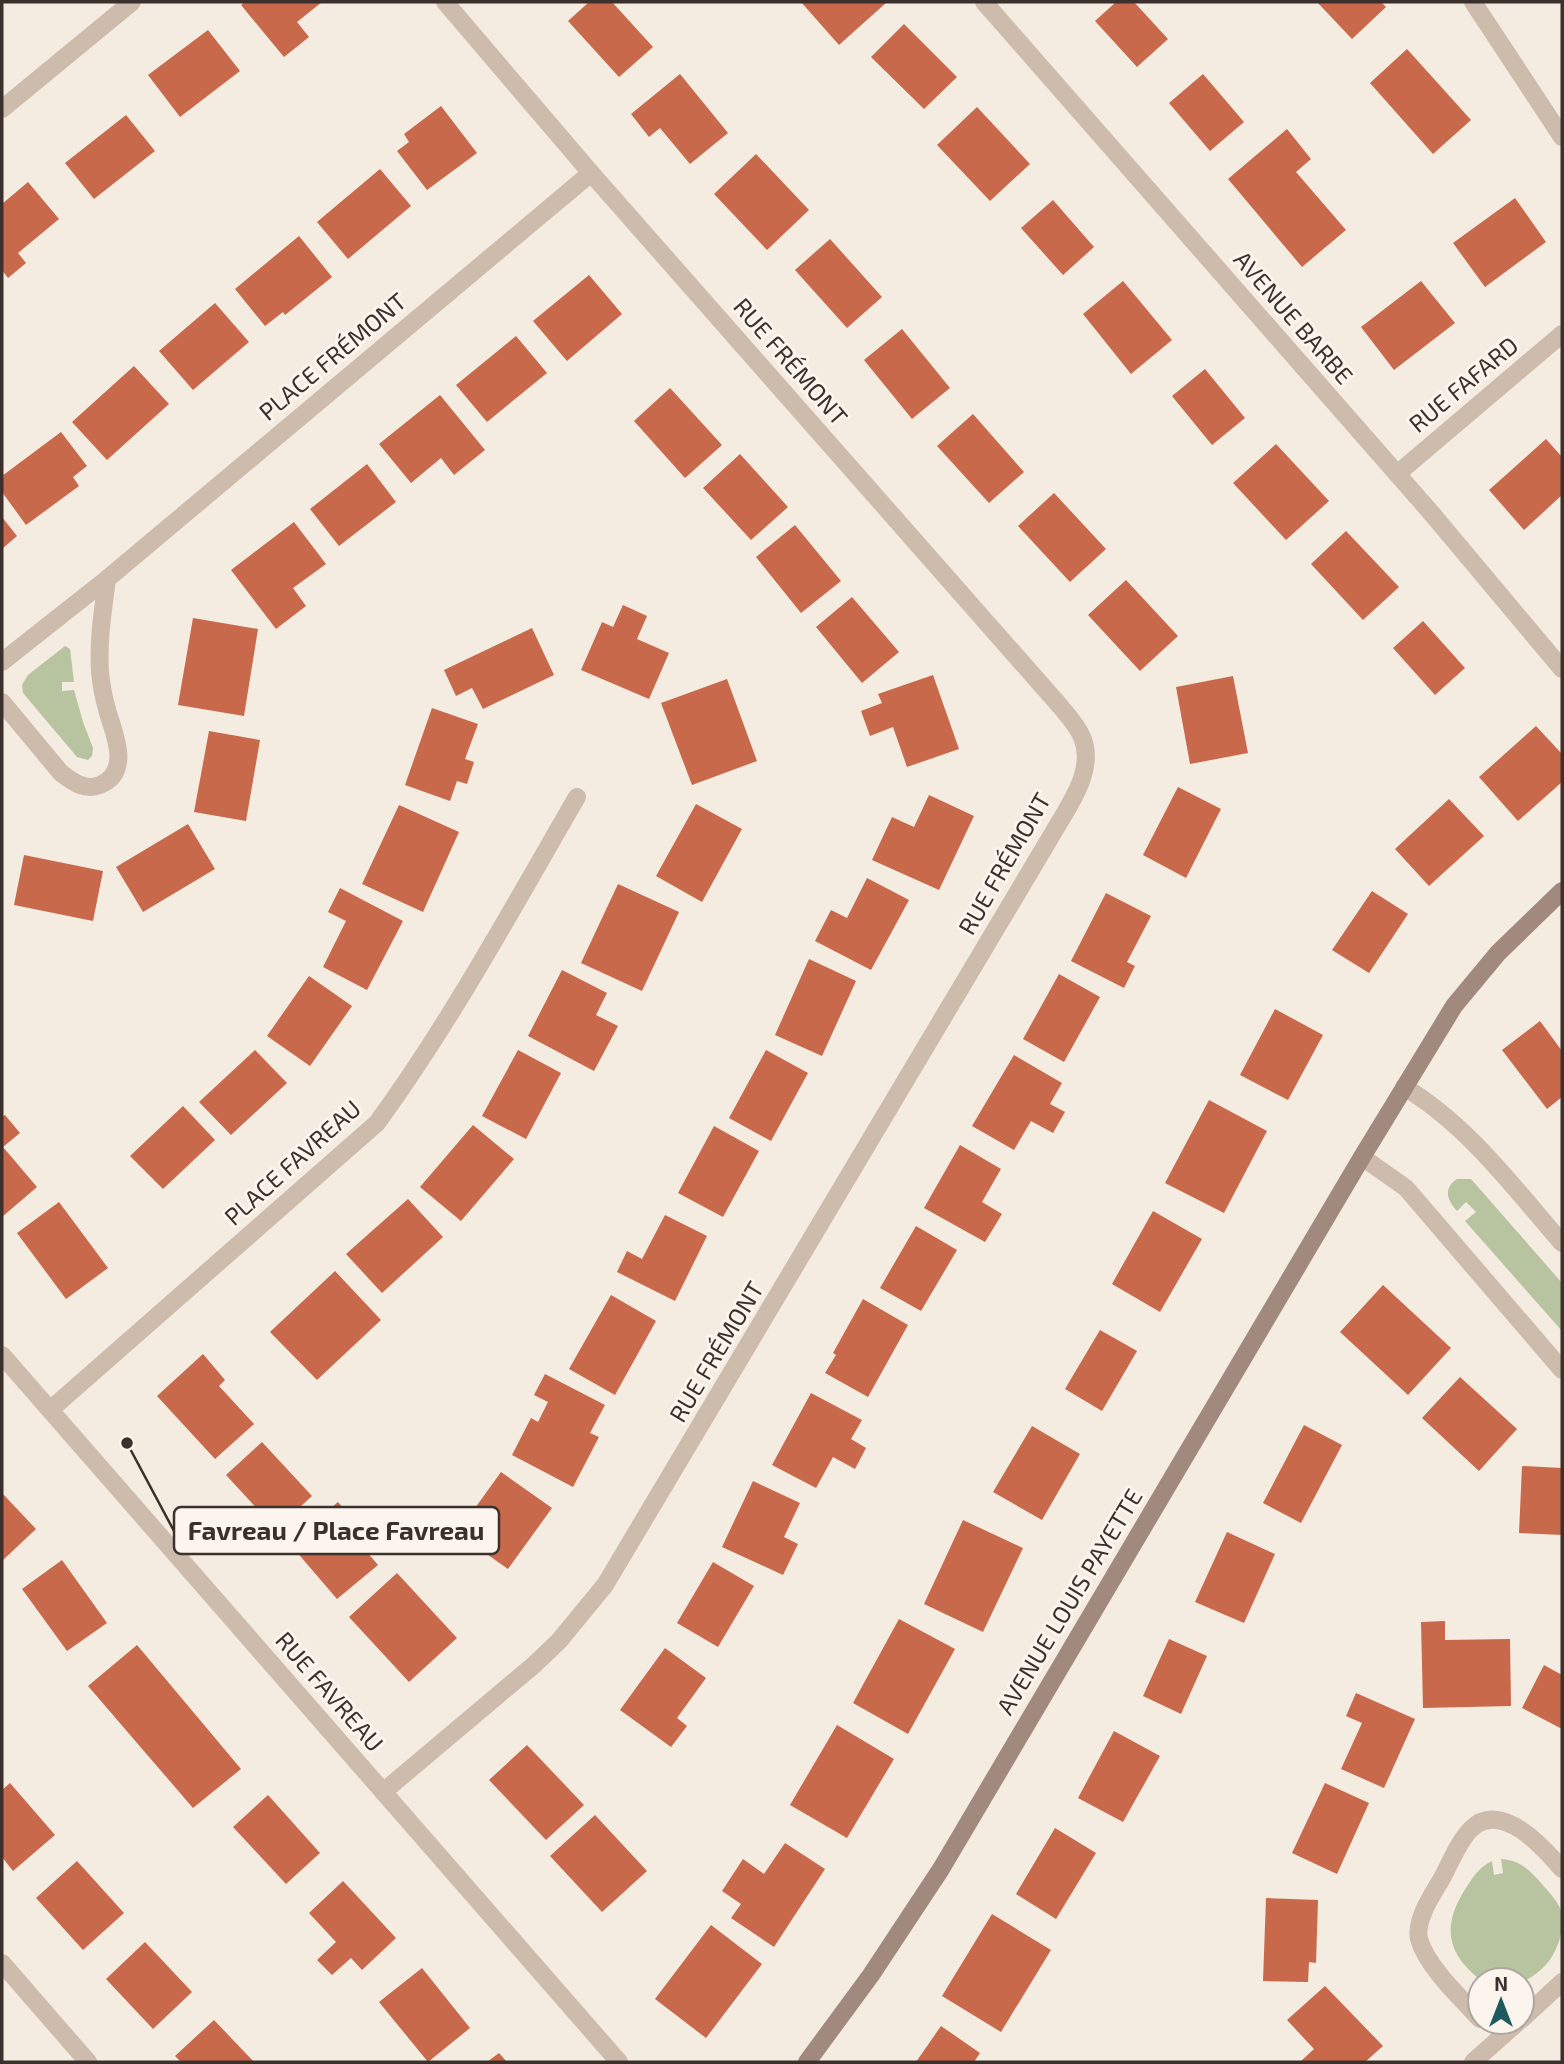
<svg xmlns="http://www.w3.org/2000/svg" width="1564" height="2064" font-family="'Exo 2',sans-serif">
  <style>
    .green { fill: #b8c4a0 }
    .building { fill: #c8694b }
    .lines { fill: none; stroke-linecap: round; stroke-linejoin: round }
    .street { stroke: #cdbbac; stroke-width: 18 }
    .secondary { stroke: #a18a7d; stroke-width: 18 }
    .labels { text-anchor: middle; stroke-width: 6; stroke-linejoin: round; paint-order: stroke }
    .street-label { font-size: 24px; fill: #3b302b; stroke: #fbf5ee }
    .leader { fill: none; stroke: #3b302b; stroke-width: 2.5 }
    .callout-dot { fill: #3b302b; stroke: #fbf5ee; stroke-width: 2.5 }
    .callout { fill: #fbf5ee; stroke: #3b302b; stroke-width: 2.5 }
    .callout-label { font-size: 26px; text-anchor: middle; font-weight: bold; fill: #3b302b }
  </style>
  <rect width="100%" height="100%" fill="#f4ebe1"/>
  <!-- green -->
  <g class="green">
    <polygon points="65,646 70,649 74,682 62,682 62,691 74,690 83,722 93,748 92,756 88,760 77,757 23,693 22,685 28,675"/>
    <path d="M1457 1179H1471L1562 1283V1331L1465 1221 1476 1212 1466 1202 1457 1211C1447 1200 1443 1188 1457 1179Z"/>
    <path d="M1501 1859C1519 1860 1529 1869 1541 1883 1548 1891 1560 1903 1562 1914 1564 1945 1549 1970 1522 1982V1980L1479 1979C1446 1952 1442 1925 1466 1888 1473 1877 1479 1867 1492 1861L1494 1875 1503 1873Z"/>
  </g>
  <!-- building -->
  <g class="building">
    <polygon points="245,2 322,2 297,22 309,37 284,57 241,5"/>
    <polygon points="589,2 612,2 653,47 619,77 568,21"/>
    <polygon points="801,2 887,2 839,45"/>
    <polygon points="1116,2 1134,2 1168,39 1137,67 1095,21"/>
    <polygon points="1317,2 1381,2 1386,7 1352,39"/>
    <polygon points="904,24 957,77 924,109 871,57"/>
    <polygon points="208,30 240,71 180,117 148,75"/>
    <polygon points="1407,49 1471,120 1433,154 1370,83"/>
    <polygon points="680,74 728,133 690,164 660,128 649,137 631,114"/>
    <polygon points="1203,74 1244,122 1210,151 1169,103"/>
    <polygon points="441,106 477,153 427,190 397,151 409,142 404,134"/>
    <polygon points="977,107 1030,164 990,201 937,145"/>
    <polygon points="126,115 155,151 94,199 65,163"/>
    <polygon points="1287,129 1311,159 1296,172 1346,230 1302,267 1228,179"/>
    <polygon points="756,154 809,210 767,250 714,194"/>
    <polygon points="380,169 411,206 348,259 317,222"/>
    <polygon points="28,182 59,219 18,253 26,263 8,278 2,270 2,204"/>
    <polygon points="1515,198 1546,242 1485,287 1453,243"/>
    <polygon points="1053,200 1094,247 1063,275 1021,228"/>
    <polygon points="299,236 332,277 285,315 283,312 265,326 235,289"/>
    <polygon points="830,239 882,297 847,328 795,270"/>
    <polygon points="589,275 622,314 567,361 533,321"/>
    <polygon points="1123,281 1172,340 1131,374 1083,314"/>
    <polygon points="1421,281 1455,323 1394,370 1361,327"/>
    <polygon points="215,303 249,342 193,390 159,351"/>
    <polygon points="902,329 950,388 912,419 864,360"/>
    <polygon points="516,336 547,373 487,422 456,385"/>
    <polygon points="134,366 169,404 107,460 72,422"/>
    <polygon points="1205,369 1245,418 1212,445 1172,396"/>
    <polygon points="670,388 722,445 685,478 634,421"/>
    <polygon points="440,395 485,450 454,475 441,458 411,483 379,444"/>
    <polygon points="973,414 1024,472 989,503 937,446"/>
    <polygon points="61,432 87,466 73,477 79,486 26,525 2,492 2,476"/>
    <polygon points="1546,439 1562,457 1562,495 1524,530 1489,490"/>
    <polygon points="1276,444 1329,501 1286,540 1233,483"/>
    <polygon points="740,454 788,507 751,540 703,488"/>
    <polygon points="367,464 396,502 339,546 310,509"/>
    <polygon points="1054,493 1106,549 1070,582 1018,526"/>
    <polygon points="2,517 17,536 2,549"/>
    <polygon points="294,522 326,564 293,588 306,606 276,629 231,570"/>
    <polygon points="795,525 841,581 801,613 756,557"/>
    <polygon points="1346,531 1399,587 1363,620 1311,564"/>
    <polygon points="1126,580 1178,636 1140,671 1088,615"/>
    <polygon points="852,597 899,652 862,683 816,627"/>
    <polygon points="623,605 647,616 637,639 669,653 649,699 581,670 602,622 613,627"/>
    <polygon points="193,618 258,629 244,716 178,705"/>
    <polygon points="1423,621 1465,668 1435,695 1393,648"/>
    <polygon points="532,628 554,675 483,709 472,688 456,696 444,670"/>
    <polygon points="933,675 959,749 907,767 893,727 870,736 861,711 882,703 878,694"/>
    <polygon points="1233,676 1248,753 1190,764 1176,687"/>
    <polygon points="727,679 757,761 692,785 661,703"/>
    <polygon points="432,708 478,724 465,759 474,762 467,784 457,781 450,801 405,785"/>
    <polygon points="1536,726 1562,754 1562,782 1518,821 1479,777"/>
    <polygon points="209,731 260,740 246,821 194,812"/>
    <polygon points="1178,787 1221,809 1186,878 1143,855"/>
    <polygon points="929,795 974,816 939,890 872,860 892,817 914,827"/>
    <polygon points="1449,799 1484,836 1429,886 1395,849"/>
    <polygon points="696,804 742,829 702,902 656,876"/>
    <polygon points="399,805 459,832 423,912 362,884"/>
    <polygon points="188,824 215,869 143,912 116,867"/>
    <polygon points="24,855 103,871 93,921 14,905"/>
    <polygon points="867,878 909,900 871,970 815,941 831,910 847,918"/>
    <polygon points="618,884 679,912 642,991 581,963"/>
    <polygon points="340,888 403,921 367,990 323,967 346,921 328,912"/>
    <polygon points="1372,891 1408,914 1369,973 1332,950"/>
    <polygon points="1106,893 1151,916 1127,962 1135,966 1124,988 1071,961"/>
    <polygon points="809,959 856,981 822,1056 775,1035"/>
    <polygon points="562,970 607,993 596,1015 618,1026 594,1071 528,1036"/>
    <polygon points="1059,974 1100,997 1064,1062 1023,1039"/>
    <polygon points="309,976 352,1006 310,1066 267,1036"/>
    <polygon points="1275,1009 1323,1035 1288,1100 1240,1075"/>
    <polygon points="1540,1021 1562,1051 1562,1097 1547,1109 1502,1050"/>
    <polygon points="255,1050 287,1083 231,1135 199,1102"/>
    <polygon points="518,1050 561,1073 526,1139 482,1116"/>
    <polygon points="766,1050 808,1073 771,1141 729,1118"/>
    <polygon points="1014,1055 1062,1083 1050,1104 1065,1112 1053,1133 1031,1121 1014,1150 972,1126"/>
    <polygon points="1209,1100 1267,1131 1224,1213 1165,1183"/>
    <polygon points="183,1106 215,1140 163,1189 130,1156"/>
    <polygon points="5,1115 20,1133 3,1147 37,1187 2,1217 2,1117"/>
    <polygon points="473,1125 514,1159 461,1221 420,1187"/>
    <polygon points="714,1126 759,1151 723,1217 678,1193"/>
    <polygon points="960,1145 1001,1169 982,1202 1002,1214 985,1242 924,1208"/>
    <polygon points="408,1199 443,1237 382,1293 346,1254"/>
    <polygon points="59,1202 108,1268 66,1299 17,1233"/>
    <polygon points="1153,1211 1202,1239 1160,1312 1112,1284"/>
    <polygon points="665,1215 707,1236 675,1301 617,1272 627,1251 642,1259"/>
    <polygon points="916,1226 957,1250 921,1311 880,1288"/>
    <polygon points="335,1271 381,1320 317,1380 270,1332"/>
    <polygon points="1383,1285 1451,1348 1408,1395 1340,1332"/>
    <polygon points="611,1295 656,1321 615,1395 569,1369"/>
    <polygon points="863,1299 908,1325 868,1397 825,1373 836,1355 833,1353"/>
    <polygon points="1100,1330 1137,1351 1102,1411 1065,1389"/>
    <polygon points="203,1354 225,1380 219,1386 254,1424 215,1459 157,1396"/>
    <polygon points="545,1374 605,1405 590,1433 599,1437 573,1487 512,1455 531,1418 538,1422 548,1402 534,1395"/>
    <polygon points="1460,1377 1517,1429 1479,1471 1422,1418"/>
    <polygon points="811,1393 862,1420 851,1439 866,1448 855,1469 833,1457 816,1488 772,1465"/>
    <polygon points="1304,1425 1342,1445 1301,1523 1263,1503"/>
    <polygon points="1032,1426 1080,1454 1042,1520 993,1492"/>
    <polygon points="262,1442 312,1496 276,1529 226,1475"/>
    <polygon points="1522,1466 1562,1468 1562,1535 1519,1533"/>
    <polygon points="501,1472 552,1508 508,1569 457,1533"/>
    <polygon points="753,1481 800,1503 784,1537 798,1544 783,1575 722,1547"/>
    <polygon points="2,1493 36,1529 2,1561"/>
    <polygon points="338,1502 353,1520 345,1526 378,1565 337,1599 289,1543"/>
    <polygon points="963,1520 1023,1548 983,1632 924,1604"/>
    <polygon points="1227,1532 1275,1554 1244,1623 1195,1602"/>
    <polygon points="62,1560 107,1623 67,1651 22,1589"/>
    <polygon points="713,1562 754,1586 718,1647 677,1623"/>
    <polygon points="397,1573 457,1638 409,1682 349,1617"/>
    <polygon points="899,1619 955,1649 908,1734 853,1703"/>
    <polygon points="1445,1621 1445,1640 1510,1639 1511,1706 1423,1708 1421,1622"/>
    <polygon points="1169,1639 1207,1656 1181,1714 1143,1696"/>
    <polygon points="137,1645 241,1769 193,1808 88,1686"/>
    <polygon points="665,1648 706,1678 677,1718 687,1726 671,1747 620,1710"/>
    <polygon points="1544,1665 1562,1675 1562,1729 1522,1708"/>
    <polygon points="1356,1693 1415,1719 1384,1788 1341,1769 1362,1723 1346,1716"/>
    <polygon points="837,1725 894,1759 847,1838 790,1805"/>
    <polygon points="1114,1731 1160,1756 1123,1822 1078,1798"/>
    <polygon points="527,1745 584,1805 546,1840 489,1780"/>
    <polygon points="10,1783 55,1835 13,1871 2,1857 2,1790"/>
    <polygon points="1325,1783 1369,1803 1337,1874 1292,1853"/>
    <polygon points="268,1795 320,1853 286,1884 233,1827"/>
    <polygon points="595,1815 647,1871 602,1912 550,1856"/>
    <polygon points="1055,1828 1096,1853 1056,1919 1016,1894"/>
    <polygon points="785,1843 825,1869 774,1947 731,1918 741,1904 722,1891 743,1859 764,1874"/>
    <polygon points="77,1861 124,1913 83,1950 36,1898"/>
    <polygon points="343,1881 396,1938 362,1970 351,1958 332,1975 317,1960 336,1942 309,1913"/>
    <polygon points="1266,1898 1318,1900 1316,1963 1309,1962 1308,1982 1263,1981"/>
    <polygon points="992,1914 1051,1950 1001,2032 942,1996"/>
    <polygon points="711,1925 762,1964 706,2038 655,1999"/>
    <polygon points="145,1942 192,1992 153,2029 106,1979"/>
    <polygon points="422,1968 470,2028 428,2062 379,2002"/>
    <polygon points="1325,1986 1383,2046 1365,2062 1300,2062 1314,2049 1287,2020"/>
    <polygon points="214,2020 254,2062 181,2062 175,2056"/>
    <polygon points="941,2026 980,2053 974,2062 916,2062"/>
    <polygon points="499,2053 507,2062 487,2062"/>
  </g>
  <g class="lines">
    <!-- street -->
    <g class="street">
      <polyline points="984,2 1433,515 1562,669"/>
      <polyline points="1473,2 1562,137"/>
      <polyline points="2,109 132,2"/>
      <polyline points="1397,474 1562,334"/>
      <polyline points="2,662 107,579 591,173"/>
      <path d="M2 702 61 773C73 782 85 791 100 785 131 772 115 736 108 713 104 699 101 686 100 671 98 640 103 610 107 579"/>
      <path d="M1404 1087C1468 1125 1514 1188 1562 1243"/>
      <polyline points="1362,1157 1406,1188 1562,1370"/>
      <polyline points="2,1355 619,2062"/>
      <path d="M50 1410 377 1123C452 1020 513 907 577 797"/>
      <path d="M383 1792 535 1664 559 1641 605 1585 1053 833C1069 805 1096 770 1082 737 1077 725 1068 716 1060 706L591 173 445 2"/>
      <polyline points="2,1963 88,2062"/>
      <path d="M1480 2019C1461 1998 1427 1967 1419 1939 1415 1920 1432 1895 1441 1880 1450 1864 1458 1842 1471 1829 1501 1799 1544 1848 1562 1869"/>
      <polyline points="1522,2019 1562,1982"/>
      <polyline points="1473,2062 1518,2022"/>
    </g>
    <!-- secondary -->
    <polyline class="secondary" points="807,2062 871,1975 941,1869 1362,1157 1454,1006 1498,953 1562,891"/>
  </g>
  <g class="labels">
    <!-- street labels -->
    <g class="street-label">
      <text transform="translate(1293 318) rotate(49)" y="8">AVENUE BARBE</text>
      <text transform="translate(333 357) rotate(-40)" y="8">PLACE FRÉMONT</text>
      <text transform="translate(790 362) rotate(49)" y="8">RUE FRÉMONT</text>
      <text transform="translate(1464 385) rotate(-40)" y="8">RUE FAFARD</text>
      <text transform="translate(1005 864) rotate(-60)" y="8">RUE FRÉMONT</text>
      <text transform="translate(293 1163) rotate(-42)" y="8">PLACE FAVREAU</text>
      <text transform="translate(717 1352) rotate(-59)" y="8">RUE FRÉMONT</text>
      <text transform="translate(1070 1602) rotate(-59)" y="8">AVENUE LOUIS PAYETTE</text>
      <text transform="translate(329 1692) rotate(49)" y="8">RUE FAVREAU</text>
    </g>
  </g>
  <!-- callouts -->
  <path class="leader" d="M127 1443L174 1531"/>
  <circle class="callout-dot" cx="127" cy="1443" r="7"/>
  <rect class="callout" x="174" y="1507" width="325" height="47" rx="7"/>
  <g class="callout-label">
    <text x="336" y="1540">Favreau / Place Favreau</text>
  </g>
  <!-- border -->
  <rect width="1564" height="2064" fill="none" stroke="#3b302b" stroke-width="7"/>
  <!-- north arrow -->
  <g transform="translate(1501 2001)"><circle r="33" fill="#fbf5ee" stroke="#aea6a0" stroke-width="2"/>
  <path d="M0-5L12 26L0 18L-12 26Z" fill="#1f5a5e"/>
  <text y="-10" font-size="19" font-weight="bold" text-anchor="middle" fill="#3b302b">N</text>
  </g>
</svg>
